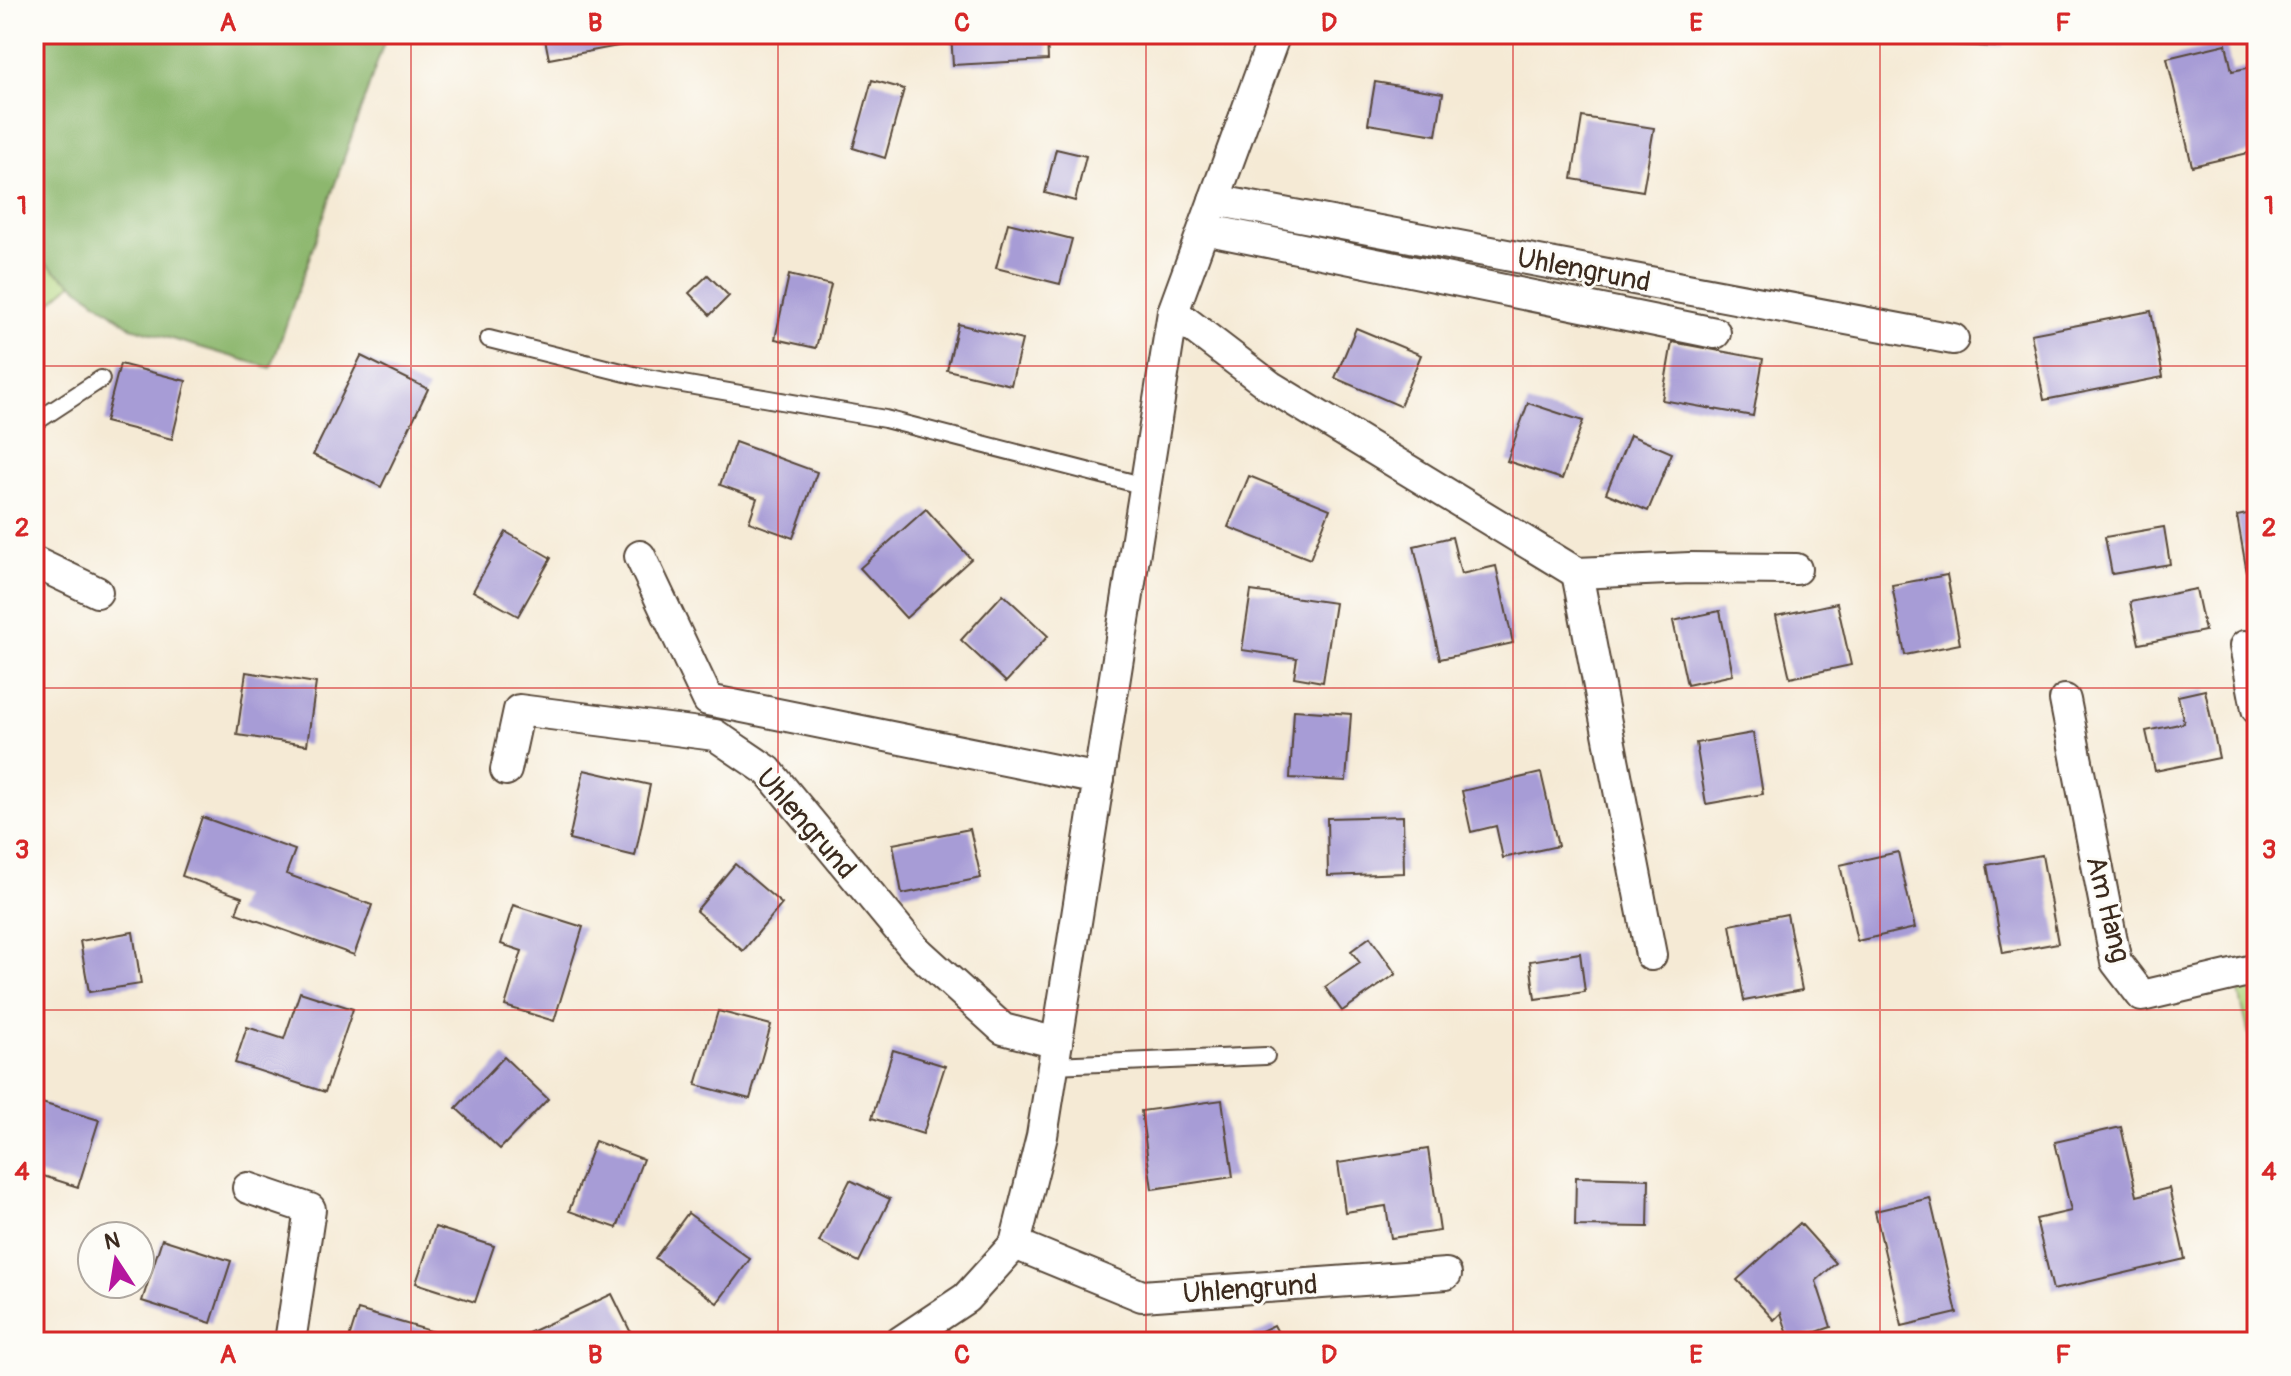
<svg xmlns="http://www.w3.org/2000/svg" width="2291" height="1376" font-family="Pangolin,sans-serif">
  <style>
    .green { fill: #b2d67f; stroke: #76804e; stroke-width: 2 }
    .forest { fill: #8db76e; stroke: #647046; stroke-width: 2 }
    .building { fill: #a79cd6 }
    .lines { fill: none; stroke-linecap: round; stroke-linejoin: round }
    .service-casing { stroke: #574739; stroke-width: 20 }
    .minor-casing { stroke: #574739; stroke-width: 34 }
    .service { stroke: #fff; stroke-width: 16 }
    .minor { stroke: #fff; stroke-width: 30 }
    .grid { fill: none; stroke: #d62828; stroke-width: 2; stroke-opacity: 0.55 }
    .labels { text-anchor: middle; stroke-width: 6; stroke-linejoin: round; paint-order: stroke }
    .street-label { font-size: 28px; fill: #3b2a1e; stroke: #fdfcf7 }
    .neatline { fill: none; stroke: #d62828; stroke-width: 3 }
    .grid-label { font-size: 26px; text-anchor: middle; font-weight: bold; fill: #d62828 }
  </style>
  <rect width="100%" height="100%" fill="#fdfcf7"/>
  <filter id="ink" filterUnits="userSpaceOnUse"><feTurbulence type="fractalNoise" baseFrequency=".0125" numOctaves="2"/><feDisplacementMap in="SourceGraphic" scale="16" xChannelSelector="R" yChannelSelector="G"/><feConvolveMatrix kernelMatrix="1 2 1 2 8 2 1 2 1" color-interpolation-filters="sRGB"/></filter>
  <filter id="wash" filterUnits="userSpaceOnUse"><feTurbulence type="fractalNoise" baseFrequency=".006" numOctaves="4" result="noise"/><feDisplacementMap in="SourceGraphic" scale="32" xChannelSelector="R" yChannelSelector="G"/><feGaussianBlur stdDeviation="1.8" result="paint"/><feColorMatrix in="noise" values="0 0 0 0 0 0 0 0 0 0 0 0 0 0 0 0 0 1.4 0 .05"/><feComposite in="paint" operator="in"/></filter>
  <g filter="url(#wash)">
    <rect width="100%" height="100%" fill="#f5ead5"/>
    <!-- green -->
    <g class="green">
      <polygon points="34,255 74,282 34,317"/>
      <polygon points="2257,988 2257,1069 2239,992"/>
    </g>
    <!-- forest -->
    <polygon class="forest" points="44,34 387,34 271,368 131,327 34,255 34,60"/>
    <g id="blocks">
      <!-- building -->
      <g class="building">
        <polygon points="544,34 633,34 634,43 549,59"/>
        <polygon points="951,34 1047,34 1048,60 953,65"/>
        <polygon points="1829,34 1884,34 1883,43 1829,38"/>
        <polygon points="1951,34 2004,34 2003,47 1950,45"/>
        <polygon points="2226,44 2232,71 2257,66 2257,151 2192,166 2167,58"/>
        <polygon points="872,80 904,89 885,158 853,148"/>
        <polygon points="1375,82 1443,93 1436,135 1368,124"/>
        <polygon points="1582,117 1654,128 1643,191 1572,179"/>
        <polygon points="1056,149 1086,156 1075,201 1045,193"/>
        <polygon points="1008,223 1072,239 1060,284 996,268"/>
        <polygon points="708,275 729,296 710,315 689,293"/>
        <polygon points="789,275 831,285 816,348 775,339"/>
        <polygon points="2151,311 2163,377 2044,400 2031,334"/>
        <polygon points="958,324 1022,340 1011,385 947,370"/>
        <polygon points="1356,328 1421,355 1400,406 1335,378"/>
        <polygon points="1672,342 1763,359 1753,416 1662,400"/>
        <polygon points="361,356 428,389 381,487 313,455"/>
        <polygon points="120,364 186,381 172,439 105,422"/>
        <polygon points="1528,403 1583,421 1562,479 1507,461"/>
        <polygon points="1630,435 1672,453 1648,511 1606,493"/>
        <polygon points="735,442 817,472 793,538 749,522 757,498 720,485"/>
        <polygon points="1249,476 1330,509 1310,559 1228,527"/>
        <polygon points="926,509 971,559 906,618 860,568"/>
        <polygon points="2257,512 2257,571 2247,573 2237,516"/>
        <polygon points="2164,527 2170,564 2112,574 2105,537"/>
        <polygon points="506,532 551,558 518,616 473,591"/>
        <polygon points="1452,537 1461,574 1496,566 1513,643 1440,659 1414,546"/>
        <polygon points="1947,575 1960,644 1905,655 1892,585"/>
        <polygon points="2196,589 2205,631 2139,644 2130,602"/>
        <polygon points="1251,591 1335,603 1323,682 1294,677 1297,658 1242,650"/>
        <polygon points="1003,594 1048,636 1006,682 961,640"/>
        <polygon points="1837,603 1851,665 1790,678 1776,616"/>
        <polygon points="1720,611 1733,675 1687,685 1673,621"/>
        <polygon points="246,672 316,683 307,745 237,735"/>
        <polygon points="2205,690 2219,758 2155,771 2146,731 2184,723 2178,696"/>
        <polygon points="1294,710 1351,714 1346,781 1290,778"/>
        <polygon points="1753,733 1763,794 1706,804 1696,743"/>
        <polygon points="584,770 650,785 635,856 569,840"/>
        <polygon points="1541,773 1558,846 1503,858 1496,826 1471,832 1462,791"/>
        <polygon points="1403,816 1404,873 1328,876 1327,818"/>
        <polygon points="202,817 295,850 286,874 372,905 354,955 236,913 242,897 182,876"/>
        <polygon points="970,829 981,878 902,894 893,844"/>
        <polygon points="1898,852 1915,928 1857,941 1840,865"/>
        <polygon points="2042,855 2058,943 2003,953 1987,865"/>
        <polygon points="735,864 782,904 743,951 696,911"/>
        <polygon points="513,905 583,927 554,1021 505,1006 522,951 501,944"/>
        <polygon points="1787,914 1802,990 1744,1001 1730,925"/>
        <polygon points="133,932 141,984 89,992 80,941"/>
        <polygon points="1370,937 1396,974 1342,1011 1325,987 1360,963 1351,951"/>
        <polygon points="1580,953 1585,992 1535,999 1530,961"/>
        <polygon points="300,992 353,1009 325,1092 235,1063 247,1027 284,1039"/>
        <polygon points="718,1011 771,1025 750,1099 696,1085"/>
        <polygon points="893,1050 945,1066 923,1134 872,1118"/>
        <polygon points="504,1057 548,1099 500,1149 456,1108"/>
        <polygon points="1222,1100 1233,1177 1152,1189 1141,1111"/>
        <polygon points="35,1101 99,1120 78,1187 34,1173"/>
        <polygon points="2121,1127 2137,1196 2169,1188 2185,1259 2053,1290 2036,1219 2071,1211 2055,1142"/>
        <polygon points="595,1141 643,1159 617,1228 569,1211"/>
        <polygon points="1428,1149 1440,1231 1391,1238 1386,1206 1345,1212 1338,1163"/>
        <polygon points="1576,1177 1649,1179 1648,1227 1575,1226"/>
        <polygon points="850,1180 890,1199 859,1262 819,1242"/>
        <polygon points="1930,1198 1957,1313 1902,1326 1875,1211"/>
        <polygon points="688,1213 750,1259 717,1303 655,1258"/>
        <polygon points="1800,1223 1836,1263 1816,1281 1831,1327 1790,1341 1781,1313 1774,1320 1737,1280"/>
        <polygon points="435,1227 494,1246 475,1302 416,1283"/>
        <polygon points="162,1239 231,1261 211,1323 142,1301"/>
        <polygon points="612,1294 633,1337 623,1342 509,1342"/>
        <polygon points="358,1310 434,1332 431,1342 348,1342"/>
        <polygon points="1274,1325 1283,1342 1238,1342"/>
      </g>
    </g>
  </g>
  <g filter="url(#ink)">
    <use href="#blocks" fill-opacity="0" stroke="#574739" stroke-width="2"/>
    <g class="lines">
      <!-- service casing -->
      <g class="service-casing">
        <g id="service">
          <polyline points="489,339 642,377 885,419 1145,486"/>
          <polyline points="34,423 101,379"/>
          <polyline points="1053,1065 1266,1056"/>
        </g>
      </g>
      <!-- minor casing -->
      <g class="minor-casing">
        <g id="minor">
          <polyline points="1214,200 1953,339"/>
          <polyline points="1204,229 1715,333"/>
          <polyline points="1173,312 1270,386 1577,573 1690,568 1796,569"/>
          <polyline points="640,556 708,700 1099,779"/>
          <polyline points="34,562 97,592"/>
          <polyline points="1577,573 1651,955"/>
          <polyline points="2245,646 2257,709"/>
          <polyline points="2065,700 2116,962 2142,996 2257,969"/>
          <polyline points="506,770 519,710 715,735 768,771 915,949 1003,1029 1057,1043"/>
          <polyline points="248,1188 310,1209 290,1342"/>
          <polyline points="1015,1244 1142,1296 1446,1274"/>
          <polyline points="900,1342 966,1298 1015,1244 1042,1136 1173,312 1275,34"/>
        </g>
      </g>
      <!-- service -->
      <use href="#service" class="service"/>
      <!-- minor -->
      <use href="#minor" class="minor"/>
    </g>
  </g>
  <!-- grid -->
  <path class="grid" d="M411 34V1342M778 34V1342M1146 34V1342M1513 34V1342M1880 34V1342M34 366H2257M34 688H2257M34 1010H2257"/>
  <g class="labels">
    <!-- street labels -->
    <g class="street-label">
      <text transform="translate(1584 269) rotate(11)" y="10">Uhlengrund</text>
      <text transform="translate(807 823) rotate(49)" y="10">Uhlengrund</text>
      <text transform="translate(2109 909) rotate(76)" y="10">Am Hang</text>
      <text transform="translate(1250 1288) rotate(-4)" y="10">Uhlengrund</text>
    </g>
  </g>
  <!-- margin -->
  <rect width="2291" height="1376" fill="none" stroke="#fdfcf7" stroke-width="88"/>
  <!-- north arrow -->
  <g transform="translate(116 1260) rotate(348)"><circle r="38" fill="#fdfcf7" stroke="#afa8a0" stroke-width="2"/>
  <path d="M0-6L14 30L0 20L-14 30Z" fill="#b5179e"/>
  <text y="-12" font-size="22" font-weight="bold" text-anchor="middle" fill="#3b2a1e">N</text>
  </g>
  <rect x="44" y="44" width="2203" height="1288" class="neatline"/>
  <g class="grid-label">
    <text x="228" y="31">A</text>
    <text x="595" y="31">B</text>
    <text x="962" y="31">C</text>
    <text x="1329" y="31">D</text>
    <text x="1696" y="31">E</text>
    <text x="2063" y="31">F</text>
    <text x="22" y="214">1</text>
    <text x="2269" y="214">1</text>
    <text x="22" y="536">2</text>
    <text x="2269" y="536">2</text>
    <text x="22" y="858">3</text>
    <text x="2269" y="858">3</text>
    <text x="22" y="1180">4</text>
    <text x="2269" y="1180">4</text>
    <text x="228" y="1363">A</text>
    <text x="595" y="1363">B</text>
    <text x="962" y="1363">C</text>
    <text x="1329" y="1363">D</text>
    <text x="1696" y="1363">E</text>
    <text x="2063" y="1363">F</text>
  </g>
</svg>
